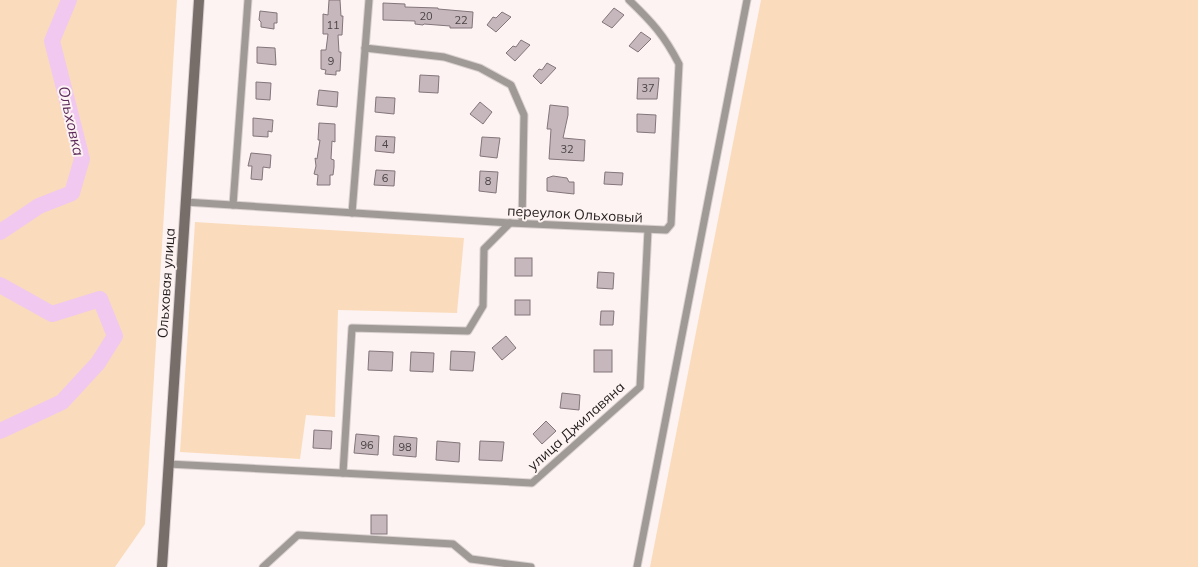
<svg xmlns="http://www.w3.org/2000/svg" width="1198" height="567" font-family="Mulish,sans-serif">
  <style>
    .green { fill: #fadcbc }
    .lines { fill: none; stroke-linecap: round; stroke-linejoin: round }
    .river { stroke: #f1c8ef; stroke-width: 16 }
    .building { fill: #c6b7bd; stroke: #83757a }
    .minor-casing { stroke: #dad1d1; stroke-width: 9 }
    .secondary-casing { stroke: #dad1d1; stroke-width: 12 }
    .minor { stroke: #a09a97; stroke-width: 7 }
    .secondary { stroke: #776e6a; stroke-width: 10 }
    .labels { text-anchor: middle; stroke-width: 4; stroke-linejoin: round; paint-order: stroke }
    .number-label { font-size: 11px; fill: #4b4344 }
    .street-label { font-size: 14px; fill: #221c1c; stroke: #fdf3f3 }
    .water-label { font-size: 15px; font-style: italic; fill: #5d2c5c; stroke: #fdf3f3 }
  </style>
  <rect width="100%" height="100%" fill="#fdf3f3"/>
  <!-- green -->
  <g class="green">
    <polygon points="0,0 177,0 145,524 115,567 0,567"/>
    <polygon points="761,0 1198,0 1198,567 650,567"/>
    <polygon points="195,222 464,238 457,313 338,310 335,417 306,415 300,459 180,452"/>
  </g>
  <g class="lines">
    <!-- river -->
    <g class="river">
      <polyline points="0,232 39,206 72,193 82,159 52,41 69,0"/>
      <polyline points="0,285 52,314 100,299 115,336 98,363 62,402 0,431"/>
    </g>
  </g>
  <!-- building -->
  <g class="building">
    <polygon points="329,0 340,0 341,16 343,16 342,35 338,35 339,52 341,52 340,71 336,71 336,75 325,74 326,70 321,69 321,50 326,50 328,34 323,34 323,14 328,15"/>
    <polygon points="383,3 405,4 405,7 438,8 438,9 473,12 472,28 450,28 450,26 424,24 423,25 415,24 415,21 383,20"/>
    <polygon points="614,8 624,15 612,28 602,22"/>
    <polygon points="260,11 277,13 277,23 274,23 274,29 261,27 261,22 259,20"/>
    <polygon points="502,12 511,17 496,32 487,25 493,17 496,18"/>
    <polygon points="641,32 651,39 638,52 629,46"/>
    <polygon points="521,40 530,45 515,61 506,53 513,46 516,47"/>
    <polygon points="257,47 275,48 276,65 257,63"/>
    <polygon points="547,63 556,68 541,84 533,76 539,69 542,70"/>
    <polygon points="420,75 439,76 438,93 419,92"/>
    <polygon points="638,78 659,78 657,99 637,99"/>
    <polygon points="256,82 271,83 270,100 256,99"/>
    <polygon points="319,90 338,92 337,107 317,105"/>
    <polygon points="376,97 395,98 394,114 375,112"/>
    <polygon points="480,102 492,112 483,124 470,114"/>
    <polygon points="550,105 568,107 568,115 563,138 585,140 584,161 549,159 551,129 547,129"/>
    <polygon points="637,114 656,115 655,133 637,132"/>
    <polygon points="253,118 273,120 272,132 268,131 268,137 253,136"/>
    <polygon points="319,123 335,124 335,142 332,141 331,159 334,160 334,167 333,175 330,175 330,185 317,185 318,175 314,174 316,166 315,158 317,159 320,140 318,140"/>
    <polygon points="376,136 395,137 394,153 375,151"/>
    <polygon points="482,137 500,138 497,158 480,156"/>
    <polygon points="251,153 271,155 270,168 263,167 262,180 251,179 252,166 248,166"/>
    <polygon points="376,170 395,171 394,186 374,185"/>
    <polygon points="480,171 498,172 496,193 479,191"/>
    <polygon points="605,172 623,173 622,185 604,184"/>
    <polygon points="553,176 567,178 569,182 574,182 574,194 547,191 547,178"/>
    <rect x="515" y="258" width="17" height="18"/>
    <polygon points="598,272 614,273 613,289 597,288"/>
    <rect x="515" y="300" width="15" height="15"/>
    <polygon points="601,311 614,311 613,325 600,325"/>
    <polygon points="506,336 516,348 502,360 492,348"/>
    <rect x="594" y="350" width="18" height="22"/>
    <polygon points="369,351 393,352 392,371 368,370"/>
    <polygon points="451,351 475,352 473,371 450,370"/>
    <polygon points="411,352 434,353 433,372 410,371"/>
    <polygon points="562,393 580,395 579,410 560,408"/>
    <polygon points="546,421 556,431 542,444 533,434"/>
    <polygon points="314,430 332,431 331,449 313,448"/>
    <polygon points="356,434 379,436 378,455 354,453"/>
    <polygon points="394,436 417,438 416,457 393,455"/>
    <polygon points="437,441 460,443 459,462 436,460"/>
    <polygon points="480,441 504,442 502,461 479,460"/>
    <rect x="371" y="515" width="16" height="19"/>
  </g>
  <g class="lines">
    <!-- minor casing -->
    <g class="minor-casing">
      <g id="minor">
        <polyline points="365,48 444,57 480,68 511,85 524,115 522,223"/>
        <path d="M185 202 510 223 666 230 671 224 679 64C664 35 652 22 629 0"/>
        <polyline points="233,205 248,0"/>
        <polyline points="352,213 369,0"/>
        <polyline points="168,464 532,483 640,387 648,230"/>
        <polyline points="343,473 352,328 468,331 483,306 484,249 510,223"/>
        <polyline points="263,567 298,535 453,544 471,559 531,567"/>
        <polyline points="637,567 747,0"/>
      </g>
    </g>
    <!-- secondary casing -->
    <g class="secondary-casing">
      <polyline id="secondary" points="162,567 199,0"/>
    </g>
    <!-- minor -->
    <use href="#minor" class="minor"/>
    <!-- secondary -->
    <use href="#secondary" class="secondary"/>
  </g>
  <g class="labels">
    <!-- number labels -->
    <g class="number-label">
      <text x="426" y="20">20</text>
      <text x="461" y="24">22</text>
      <text x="333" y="29">11</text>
      <text x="331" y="65">9</text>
      <text x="648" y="92">37</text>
      <text x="385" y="148">4</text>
      <text x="567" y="153">32</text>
      <text x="385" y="182">6</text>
      <text x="488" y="185">8</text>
      <text x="367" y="449">96</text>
      <text x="405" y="451">98</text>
    </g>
    <!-- street labels -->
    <g class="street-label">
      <text transform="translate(575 214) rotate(3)" y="5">переулок Ольховый</text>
      <text transform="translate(166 283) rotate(-86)" y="5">Ольховая улица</text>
      <text transform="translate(576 426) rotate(-42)" y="5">улица Джилавяна</text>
    </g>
    <!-- water labels -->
    <g class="water-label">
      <text transform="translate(71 121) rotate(77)" y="5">Ольховка</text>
    </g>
  </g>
</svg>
